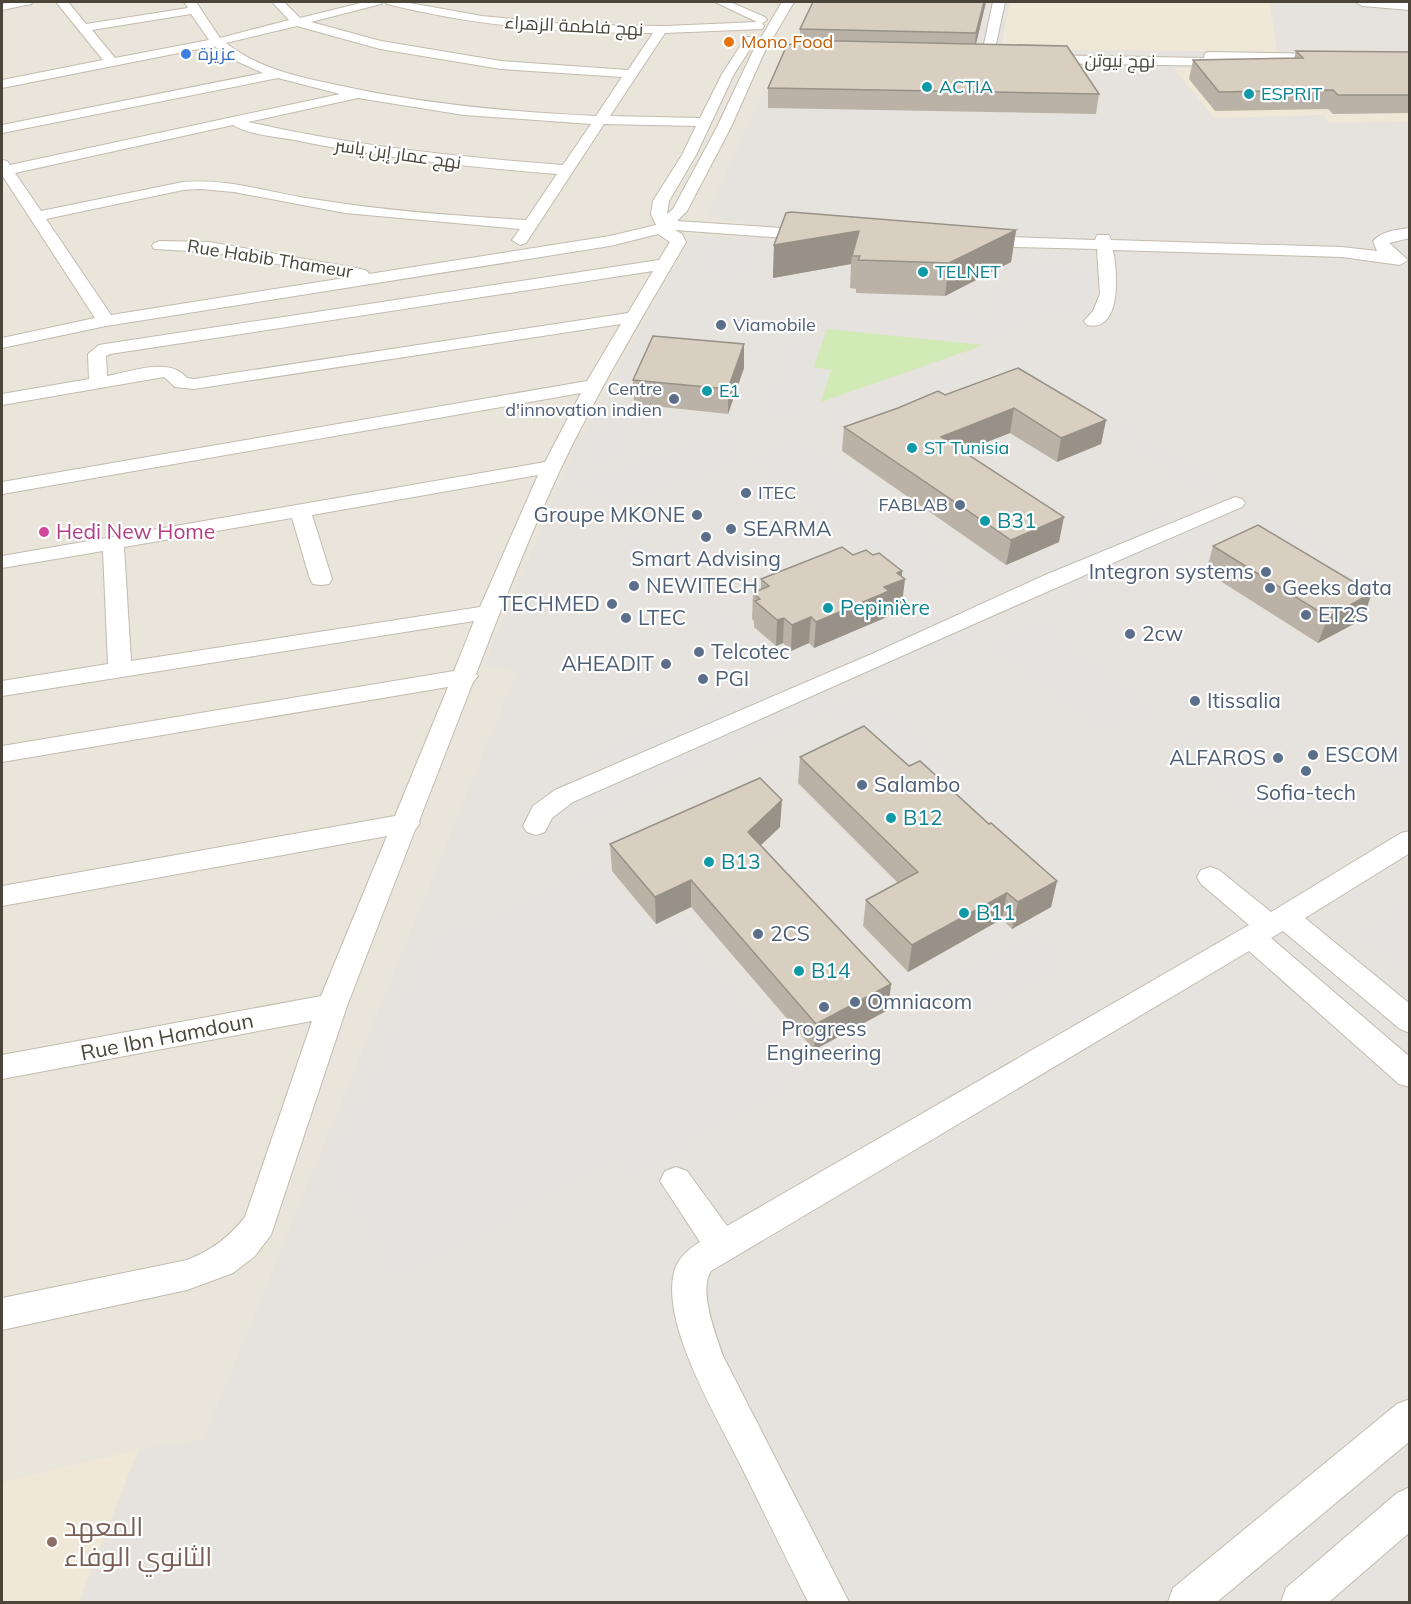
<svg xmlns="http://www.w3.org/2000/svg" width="1411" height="1604" font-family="Mulish,Cairo,sans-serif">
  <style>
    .residential { fill: #eae5da }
    .industrial { fill: #e6e2dd }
    .education { fill: #efe8d6 }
    .green { fill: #d2eab5 }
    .parking { fill: #e5e3e0 }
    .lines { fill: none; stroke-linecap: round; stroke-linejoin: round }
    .minor-casing { stroke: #c2bbae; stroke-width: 2 }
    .minor { fill: #fff; fill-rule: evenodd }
    .wall { fill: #bab2a6 }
    .shaded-wall { fill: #979187 }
    .building { fill: #d8cfc1; stroke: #979187; stroke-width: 1.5 }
    .food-dot { fill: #e8710a; stroke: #fff; stroke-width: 2 }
    .shop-dot { fill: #3f7fe0; stroke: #fff; stroke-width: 2 }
    .culture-dot { fill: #0f9aa8; stroke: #fff; stroke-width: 2 }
    .service-dot { fill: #5c6f8a; stroke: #fff; stroke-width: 2 }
    .hotel-dot { fill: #d1479c; stroke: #fff; stroke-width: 2 }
    .education-dot { fill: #8d6e63; stroke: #fff; stroke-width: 2 }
    .labels { text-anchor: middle; stroke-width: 4.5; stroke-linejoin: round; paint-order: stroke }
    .far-street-label { font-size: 18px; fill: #4b4439; stroke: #fff }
    .far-food-label { font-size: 18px; fill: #c56008; stroke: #fff; text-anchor: start }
    .far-shop-label { font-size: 18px; fill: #366cbe; stroke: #fff; text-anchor: start }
    .far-culture-label { font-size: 18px; fill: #0d838f; stroke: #fff; text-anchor: start }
    .far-service-label { font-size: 18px; fill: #4e5e75; stroke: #fff; text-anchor: start }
    .service-label { font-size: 21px; fill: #4e5e75; stroke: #fff; text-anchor: start }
    .culture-label { font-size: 21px; fill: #0d838f; stroke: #fff; text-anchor: start }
    .hotel-label { font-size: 21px; fill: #b23c85; stroke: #fff; text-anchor: start }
    .street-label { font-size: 21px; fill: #4b4439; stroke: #fff }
    .near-education-label { font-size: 26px; fill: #785e54; stroke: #fff; text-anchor: start }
  </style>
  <rect width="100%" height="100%" fill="#f6f3ec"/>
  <!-- residential -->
  <rect class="residential" x="2" y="2" width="1407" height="1600"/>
  <!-- industrial -->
  <polygon class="industrial" points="812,2 1409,2 1409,1602 79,1602 138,1450 204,1439 517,671 484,667 574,449 691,236 736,238 743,221 726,221 707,213 749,123"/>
  <!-- education -->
  <g class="education">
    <polygon points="1010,2 1270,2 1277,52 1016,49 1002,44"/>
    <polygon points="1174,68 1380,70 1409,101 1409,122 1330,123 1323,115 1214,118"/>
    <polygon points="138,1450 79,1602 2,1602 2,1482"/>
  </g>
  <!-- green -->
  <polygon class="green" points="827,329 984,345 821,402 831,370 814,367"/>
  <!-- parking -->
  <g class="parking">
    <polygon points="725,241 753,243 742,275 700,271 708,253 719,254"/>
    <polygon points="1008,264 1077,270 1078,276 1093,277 1090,312 1066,310 1065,313 1041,311 1040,322 1020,321 1018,328 1005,333 987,331 986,341 850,326 853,318 890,321 894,311 998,321"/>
    <polygon points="802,325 817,326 803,368 826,371 817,402 792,399 785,418 769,417"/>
    <polygon points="1013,361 1222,486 1205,494 1127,438 998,367"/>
    <polygon points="966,366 985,376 850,426 830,412 896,387"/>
    <polygon points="613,411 631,413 607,465 588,463"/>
    <polygon points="728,436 737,444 725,448 739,460 611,503 599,491 590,494 581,483"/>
    <polygon points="797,442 940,547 921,555 952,579 923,592 754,458"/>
    <polygon points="1262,510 1409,598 1409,609 1245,518"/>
    <polygon points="1161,512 1185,528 1210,517 1233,531 1082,598 1036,565"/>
    <polygon points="637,537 686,581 665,589 616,544"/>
    <polygon points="696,591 749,640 729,648 675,599"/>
    <polygon points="941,616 967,636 877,675 853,654"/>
    <polygon points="1036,623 1150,711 1104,731 992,642"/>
    <polygon points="752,689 773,708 812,691 830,707 578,821 560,802 620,775 601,754"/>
    <polygon points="863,696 905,727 990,808 958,823 834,708"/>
    <polygon points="1409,731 1409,764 1390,775 1364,756"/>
    <polygon points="1196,736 1288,807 1265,820 1172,748"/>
    <polygon points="599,867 663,942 678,935 801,1075 631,1173 617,1154 400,1276 326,1150 352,1136 434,945"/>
    <polygon points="1409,904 1409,972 1361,934"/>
    <polygon points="1035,935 1063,961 959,1020 934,994"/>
  </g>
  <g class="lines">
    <!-- minor casing -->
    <g class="minor-casing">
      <g id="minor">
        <polygon points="12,2 33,2 31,4 2,10 2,4"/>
        <path d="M56 2H68L86 24 188 8 184 2H196L220 38 289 20 272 2H284L300 18 365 2H383L381 4 311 22 381 41 501 61 628 70 653 33C562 33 474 26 387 4L385 2H404L482 16 574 25 666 26 757 22 715 2H730L765 17 767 20 762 23 764 26 762 29 665 33 610 116 700 118 722 74 746 37H754L756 40 734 74 696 155 669 201 667 214 673 209 717 127 752 53 782 2H794L764 53 731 127 687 211 677 221 812 230 820 235 812 240 675 230 682 234 686 242C643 316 599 389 562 466 530 534 503 604 476 674L478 676 473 682 419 821 420 823 415 830 347 1006 271 1235 255 1256 233 1273 187 1290 2 1330V1298L187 1260C212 1250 228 1238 245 1217L312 1021 2 1079V1055L321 996 387 836 2 906V886L395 816 448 687 2 762V746L454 671 474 621 2 696V681L108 664 103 551 2 568V556L545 462 581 393 2 494V482L587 381 621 324 194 389 175 387 164 377 2 405V394L89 379 88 354 99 345 105 344 659 260 670 242 658 234 610 246 106 326 2 348V338L95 318 2 175V160L7 161 10 165 340 94 278 78 2 133V125L263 73 236 61 214 46 2 88V80L103 60ZM191 14 209 40 115 58 92 30ZM297 26 380 49 501 69 622 77 596 116C509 112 423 104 337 85 299 77 257 68 226 43ZM358 98 464 115 591 124 563 165C457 157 352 146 248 122ZM604 124 696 126 682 155 653 201 651 214 656 225 610 236 369 274 367 271 361 269 209 242 160 241 154 243 152 246 154 249 209 252 351 277 111 315 46 219 183 190 200 189 234 192 345 213 520 229 512 240 520 245 526 243ZM233 125C246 134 278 137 294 140 381 158 469 167 557 174L526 220C457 216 388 211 319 200 273 194 230 178 183 182L41 211 15 173ZM653 271 628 313 194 379 187 378C170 356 130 372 107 376L106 356 110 354ZM538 475 480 607 131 661 124 547 292 518 310 579 313 584 321 585 329 584 332 579 312 515Z"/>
        <polygon points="993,2 1005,2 993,58 987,62 981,58"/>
        <polygon points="1356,2 1410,3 1410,10 1362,6"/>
        <polygon points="1209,52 1328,54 1334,58 1328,62 1231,60 1230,65 1226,66 1041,63 1035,59 1041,55 1204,58 1205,53"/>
        <path d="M1410 228V238L1389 243 1408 260 1400 265 1342 257 1113 250C1117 269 1123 333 1087 325L1084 321 1093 311 1100 294 1097 249 981 246 973 241 981 236 1095 240 1097 235H1109L1111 240 1342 247 1377 251 1373 241C1382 231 1396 230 1410 228Z"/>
        <path d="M1235 497 1242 499 1245 503 1242 507C1018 603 796 704 573 802L552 818 545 832 536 835 527 832 523 826 533 806 555 790 874 653 1045 575Z"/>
        <path d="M1410 831V853L1305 918 1410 1004V1033L1400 1029 1283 931 1271 938 1410 1057V1087L1399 1084 1249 951 711 1271C698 1291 716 1335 723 1356L849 1602H808C786 1558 764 1513 742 1468 718 1419 661 1326 674 1272 678 1258 688 1249 700 1242L660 1181 665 1171 676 1167 687 1171 727 1226 1249 925 1201 884 1197 877 1201 870 1210 867 1219 870 1271 912 1401 833Z"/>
        <polygon points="1410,1399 1410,1441 1217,1602 1168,1602 1173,1588 1397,1404"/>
        <polygon points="1410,1487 1410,1532 1329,1602 1281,1602 1286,1588 1397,1493"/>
      </g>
    </g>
    <!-- minor -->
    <use href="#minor" class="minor"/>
  </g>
  <!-- wall -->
  <g class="wall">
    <polygon points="813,2 986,2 976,44 1099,94 1096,114 768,108 768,88 793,44 800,40 800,29"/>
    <polygon points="1296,51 1410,52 1410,113 1333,114 1328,109 1215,111 1189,79 1193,60 1294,59"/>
    <polygon points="1016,230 1011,262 945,296 856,293 856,289 850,288 851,264 773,278 774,245"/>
    <polygon points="744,344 744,368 728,414 634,404 633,380"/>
    <polygon points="945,395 1106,420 1101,444 1057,462 1010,433 963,451 1059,542 1006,565 842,451 844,427"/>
    <polygon points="1213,546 1363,619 1318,643 1206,572"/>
    <polygon points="853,555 873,555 902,571 902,604 887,610 887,617 814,648 809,643 791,651 783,643 776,646 754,627 754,621 752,619 753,593 761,590 761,579"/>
    <polygon points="800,757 909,766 989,824 1057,881 1051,907 1012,929 1002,919 908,972 863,926 866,900 898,883 798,783"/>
    <polygon points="780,827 761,845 891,984 888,1010 814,1050 691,907 656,924 612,871 610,844"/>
  </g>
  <!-- shaded-wall -->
  <g class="shaded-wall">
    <polygon points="984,2 986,2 974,52 976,33"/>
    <polygon points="1016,230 1011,262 945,296 949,263"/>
    <polygon points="859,231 852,256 851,264 773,278 774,245"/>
    <polygon points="744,344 744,368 728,414 728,389"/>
    <polygon points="1014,408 1010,433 938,461 941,437"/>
    <polygon points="1106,420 1101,444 1057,462 1061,438"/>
    <polygon points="1064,517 1059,542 1006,565 1011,540"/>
    <polygon points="902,571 901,580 905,579 902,604 887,610 887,617 814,648 816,622 884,587 897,573"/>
    <polygon points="1372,593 1363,619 1318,643 1328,617"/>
    <polygon points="811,617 809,643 791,651 792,625"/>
    <polygon points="784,618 783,643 776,646 777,620"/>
    <polygon points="782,800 780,827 747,858 748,832"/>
    <polygon points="691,880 691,907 656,924 655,897"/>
    <polygon points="1057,881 1051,907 1012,929 1018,902"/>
    <polygon points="1007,893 1002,919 908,972 912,945"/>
    <polygon points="891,984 888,1010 814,1050 816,1024"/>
  </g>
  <!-- building -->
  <g class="building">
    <polygon points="813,2 984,2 976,33 800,29"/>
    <polygon points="795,40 1067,46 1099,94 768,88 787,45 793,44"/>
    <polygon points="1296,51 1410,52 1410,95 1338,95 1333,90 1219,92 1193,60 1303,58"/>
    <polygon points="791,212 1016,230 949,263 858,260 860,256 852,256 859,231 774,245 786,213"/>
    <polygon points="653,336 744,344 728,389 633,380"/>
    <polygon points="1018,368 1106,420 1061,438 1014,408 941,437 1064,517 1011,540 844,427 898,408 938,391 945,395"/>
    <polygon points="1258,525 1372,593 1328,617 1213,546"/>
    <polygon points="842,547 853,555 866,550 873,555 879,553 902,571 897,573 905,579 884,587 889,591 816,622 811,617 792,625 784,618 777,620 755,601 760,599 753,593 769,586 761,579"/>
    <polygon points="864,726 909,766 920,761 989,824 991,823 1057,881 1018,902 1007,893 912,945 866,900 918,872 800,757"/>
    <polygon points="760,778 782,800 748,832 891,984 816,1024 691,880 655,897 610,844"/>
  </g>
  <!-- markers -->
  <circle class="food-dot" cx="729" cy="42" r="6"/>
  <circle class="shop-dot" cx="186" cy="54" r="6"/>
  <g class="culture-dot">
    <circle cx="927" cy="87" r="6"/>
    <circle cx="1249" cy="94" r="6"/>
    <circle cx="923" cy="272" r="6"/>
    <circle cx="707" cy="391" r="6"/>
    <circle cx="912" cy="448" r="6"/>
    <circle cx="985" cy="521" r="6"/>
    <circle cx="828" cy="608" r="6"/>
    <circle cx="891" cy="818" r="6"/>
    <circle cx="709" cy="862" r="6"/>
    <circle cx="964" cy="913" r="6"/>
    <circle cx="799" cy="971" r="6"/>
  </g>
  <g class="service-dot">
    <circle cx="721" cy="325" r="6"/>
    <circle cx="674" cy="399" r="6"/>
    <circle cx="746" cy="493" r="6"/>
    <circle cx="960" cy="505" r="6"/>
    <circle cx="697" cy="515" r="6"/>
    <circle cx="731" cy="529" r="6"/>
    <circle cx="706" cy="537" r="6"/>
    <circle cx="1266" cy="572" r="6"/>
    <circle cx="634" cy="586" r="6"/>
    <circle cx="1270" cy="588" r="6"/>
    <circle cx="612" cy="604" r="6"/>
    <circle cx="1306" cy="615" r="6"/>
    <circle cx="626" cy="618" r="6"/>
    <circle cx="1130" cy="634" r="6"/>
    <circle cx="699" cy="652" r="6"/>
    <circle cx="666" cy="664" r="6"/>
    <circle cx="703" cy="679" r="6"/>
    <circle cx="1195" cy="701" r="6"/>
    <circle cx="1313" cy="755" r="6"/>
    <circle cx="1278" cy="758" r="6"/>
    <circle cx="1306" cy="771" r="6"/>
    <circle cx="862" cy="785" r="6"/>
    <circle cx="758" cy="934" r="6"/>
    <circle cx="855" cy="1002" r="6"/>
    <circle cx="824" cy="1007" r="6"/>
  </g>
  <circle class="hotel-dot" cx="44" cy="532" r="6"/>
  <circle class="education-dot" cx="52" cy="1542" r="6"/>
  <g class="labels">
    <!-- far-street labels -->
    <g class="far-street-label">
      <text transform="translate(574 26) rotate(3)" y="6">نهج فاطمة الزهراء</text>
      <text transform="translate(1120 61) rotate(1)" y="6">نهج نيوتن</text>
      <text transform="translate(398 154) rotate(8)" y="6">نهج عمار إبن ياسر</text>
      <text transform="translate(270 259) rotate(9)" y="6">Rue Habib Thameur</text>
    </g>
    <!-- far-food labels -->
    <g class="far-food-label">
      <text x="741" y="48">Mono Food</text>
    </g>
    <!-- far-shop labels -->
    <g class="far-shop-label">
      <text x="198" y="60">عزيزة</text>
    </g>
    <!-- far-culture labels -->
    <g class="far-culture-label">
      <text x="939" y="93">ACTIA</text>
      <text x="1261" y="100">ESPRIT</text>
      <text x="935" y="278">TELNET</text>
      <text x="719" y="397">E1</text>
      <text x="924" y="454">ST Tunisia</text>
    </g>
    <!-- far-service labels -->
    <g class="far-service-label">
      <text x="733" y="331">Viamobile</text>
      <text x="662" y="395" text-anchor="end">Centre<tspan x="662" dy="21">d'innovation indien</tspan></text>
      <text x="758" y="499">ITEC</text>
      <text x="948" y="511" text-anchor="end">FABLAB</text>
    </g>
    <!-- service labels -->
    <g class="service-label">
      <text x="685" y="522" text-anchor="end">Groupe MKONE</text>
      <text x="743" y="536">SEARMA</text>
      <text x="706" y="566" text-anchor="middle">Smart Advising</text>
      <text x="1254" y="579" text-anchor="end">Integron systems</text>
      <text x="646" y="593">NEWITECH</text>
      <text x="1282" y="595">Geeks data</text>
      <text x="600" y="611" text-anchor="end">TECHMED</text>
      <text x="1318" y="622">ET2S</text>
      <text x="638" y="625">LTEC</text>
      <text x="1142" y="641">2cw</text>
      <text x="711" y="659">Telcotec</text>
      <text x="654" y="671" text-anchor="end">AHEADIT</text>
      <text x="715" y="686">PGI</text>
      <text x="1207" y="708">Itissalia</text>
      <text x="1325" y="762">ESCOM</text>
      <text x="1266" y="765" text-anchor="end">ALFAROS</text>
      <text x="874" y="792">Salambo</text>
      <text x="1306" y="800" text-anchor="middle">Sofia-tech</text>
      <text x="770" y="941">2CS</text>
      <text x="867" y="1009">Omniacom</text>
      <text x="824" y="1036" text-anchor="middle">Progress<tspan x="824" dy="24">Engineering</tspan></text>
    </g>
    <!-- culture labels -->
    <g class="culture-label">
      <text x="997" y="528">B31</text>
      <text x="840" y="615">Pepinière</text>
      <text x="903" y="825">B12</text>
      <text x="721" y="869">B13</text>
      <text x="976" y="920">B11</text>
      <text x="811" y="978">B14</text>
    </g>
    <!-- hotel labels -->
    <g class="hotel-label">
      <text x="56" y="539">Hedi New Home</text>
    </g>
    <!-- street labels -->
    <g class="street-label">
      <text transform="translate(167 1037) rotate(-11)" y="7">Rue Ibn Hamdoun</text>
    </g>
    <!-- near-education labels -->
    <g class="near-education-label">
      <text x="64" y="1536">المعهد<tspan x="64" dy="30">الثانوي الوفاء</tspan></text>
    </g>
  </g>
  <!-- border -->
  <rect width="1411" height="1604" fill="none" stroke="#4b4439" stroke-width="6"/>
</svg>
